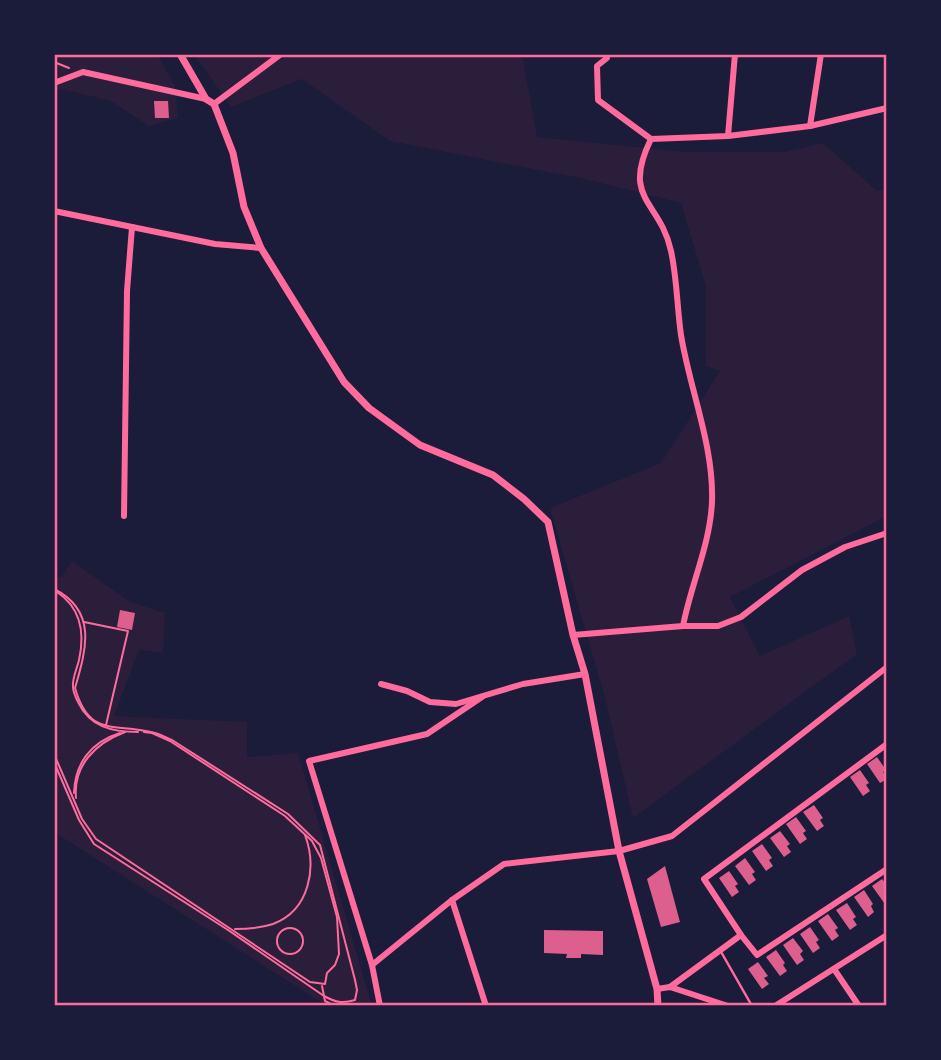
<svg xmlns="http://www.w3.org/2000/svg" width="941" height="1060" font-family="'Golos Text',sans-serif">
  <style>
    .green { fill: #2a1e3b }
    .building { fill: #dd5f8e }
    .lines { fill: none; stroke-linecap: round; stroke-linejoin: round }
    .path { stroke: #ff6b9d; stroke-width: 2 }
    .service { stroke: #ff6b9d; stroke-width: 2.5 }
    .minor { stroke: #ff6b9d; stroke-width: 6 }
    .tertiary { stroke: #ff6b9d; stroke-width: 7 }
    .neatline { fill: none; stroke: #ff6b9d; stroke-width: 2.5 }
  </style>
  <rect width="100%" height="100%" fill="#1b1b3a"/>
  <!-- green -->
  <g class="green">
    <polygon points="54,54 157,54 175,86 178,118 149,126 111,101 62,89 54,92"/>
    <polygon points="194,54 522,54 537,137 685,152 785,152 823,143 877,191 887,188 887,516 730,597 760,656 849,616 857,654 633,818 605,698 550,508 661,463 720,371 706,366 706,287 681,203 585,179 390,141 302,79 231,107"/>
    <polygon points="72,561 129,601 165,613 163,653 139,650 114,716 247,722 247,757 298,753 372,1006 327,1006 54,832 54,576 61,577"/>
  </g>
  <!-- building -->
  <g class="building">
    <polygon points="154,101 168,101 169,118 155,118"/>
    <polygon points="120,610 135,613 132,630 117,627"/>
    <polygon points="877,757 886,770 883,772 887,779 880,783 867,764"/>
    <polygon points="860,770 869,783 866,785 870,791 863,796 850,777"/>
    <polygon points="814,805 823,818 820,820 824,826 817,831 803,812"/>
    <polygon points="796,817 806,831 803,833 807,839 800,844 786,824"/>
    <polygon points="780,831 790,844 787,846 791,852 784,857 770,838"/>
    <polygon points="762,844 772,858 769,860 773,866 766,871 752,851"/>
    <polygon points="745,858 755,872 752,874 756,880 749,885 735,866"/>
    <polygon points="665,866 680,922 661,927 647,879"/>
    <polygon points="729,871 738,884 735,886 739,892 732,897 719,878"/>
    <polygon points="882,879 887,885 887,907 872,886"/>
    <polygon points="864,890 873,904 871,906 874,912 868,917 854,897"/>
    <polygon points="847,903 856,917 853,919 857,925 850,930 836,910"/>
    <polygon points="828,914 838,928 835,930 839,936 832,941 818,921"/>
    <polygon points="810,927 819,940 816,942 820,948 813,953 800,934"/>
    <polygon points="544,930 603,931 603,955 581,954 581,958 566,958 567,954 544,953"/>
    <polygon points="793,938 803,951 800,954 804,960 797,965 783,945"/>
    <polygon points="776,950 785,963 783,965 787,971 780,976 766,957"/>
    <polygon points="758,962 768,976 764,978 769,984 762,989 748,969"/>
  </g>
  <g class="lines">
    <!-- path -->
    <g class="path">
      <polyline points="54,62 69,68"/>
      <path d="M54 589C98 611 86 650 75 688 89 737 113 723 151 732 158 733 165 737 172 740L288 814 320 845 355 980 357 990 355 1000C342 1004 335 1002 324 996L228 930 94 844 79 820 54 762"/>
      <path d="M57 592C81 608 85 633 79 660 77 669 72 678 73 687 73 692 76 698 78 702 90 727 112 732 138 732"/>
      <polyline points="84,622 128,631 106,725"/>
      <polyline points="54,754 82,819 96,839 310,982 325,984 327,973 335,965 339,954 337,917 321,858 312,841 285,816 170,741 152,733 144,732"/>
      <path d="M74 793C75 763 91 742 120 733"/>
      <path d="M76 798C73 765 96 743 125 732"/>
      <circle cx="290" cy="941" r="13"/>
      <path d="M235 929C247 929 261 928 273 924 310 910 317 867 305 835"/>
      <polyline points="322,986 325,1001 335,1006"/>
      <polyline points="366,1006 372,1005"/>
    </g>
    <!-- service -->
    <polyline class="service" points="720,950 752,1006"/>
    <!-- minor -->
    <g class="minor">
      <polyline points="606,54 607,58 597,66 598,100 651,139"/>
      <polyline points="54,83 83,72 206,99"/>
      <polyline points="214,104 281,54"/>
      <polyline points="810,126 821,54"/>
      <polyline points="728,136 735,54"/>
      <polyline points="54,211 215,244 261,248"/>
      <polyline points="124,516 127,291 132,227"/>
      <path d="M683 626C691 584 710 545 712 502 714 446 690 390 681 335 677 307 677 278 671 251 660 200 621 200 651 139L728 136 810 126 887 108"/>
      <polyline points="573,635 683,626 718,626 741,617 802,570 845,547 887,533"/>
      <polyline points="381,684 407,691 430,702 456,704 523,684 585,674"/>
      <polyline points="887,744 704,879 741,935 757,955 887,869"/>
      <polyline points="452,900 486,1006"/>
      <polyline points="372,965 452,900 504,864 619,851 672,836 887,667"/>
      <polyline points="834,969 859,1006"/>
      <polyline points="670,987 741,935"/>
      <polyline points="657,989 670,987 728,1006"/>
      <polyline points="380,1006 372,965 309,761 427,734 482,697"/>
      <polyline points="775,1006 887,935"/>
    </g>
    <!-- tertiary -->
    <polyline class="tertiary" points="180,54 206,99 214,104 233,153 244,207 261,248 344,382 369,408 420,445 493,475 524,499 548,522 573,635 585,674 619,851 657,989 658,1006"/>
  </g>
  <!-- border -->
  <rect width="941" height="1060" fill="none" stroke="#1b1b3a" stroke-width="112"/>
  <rect x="56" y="56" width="829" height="948" class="neatline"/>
</svg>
